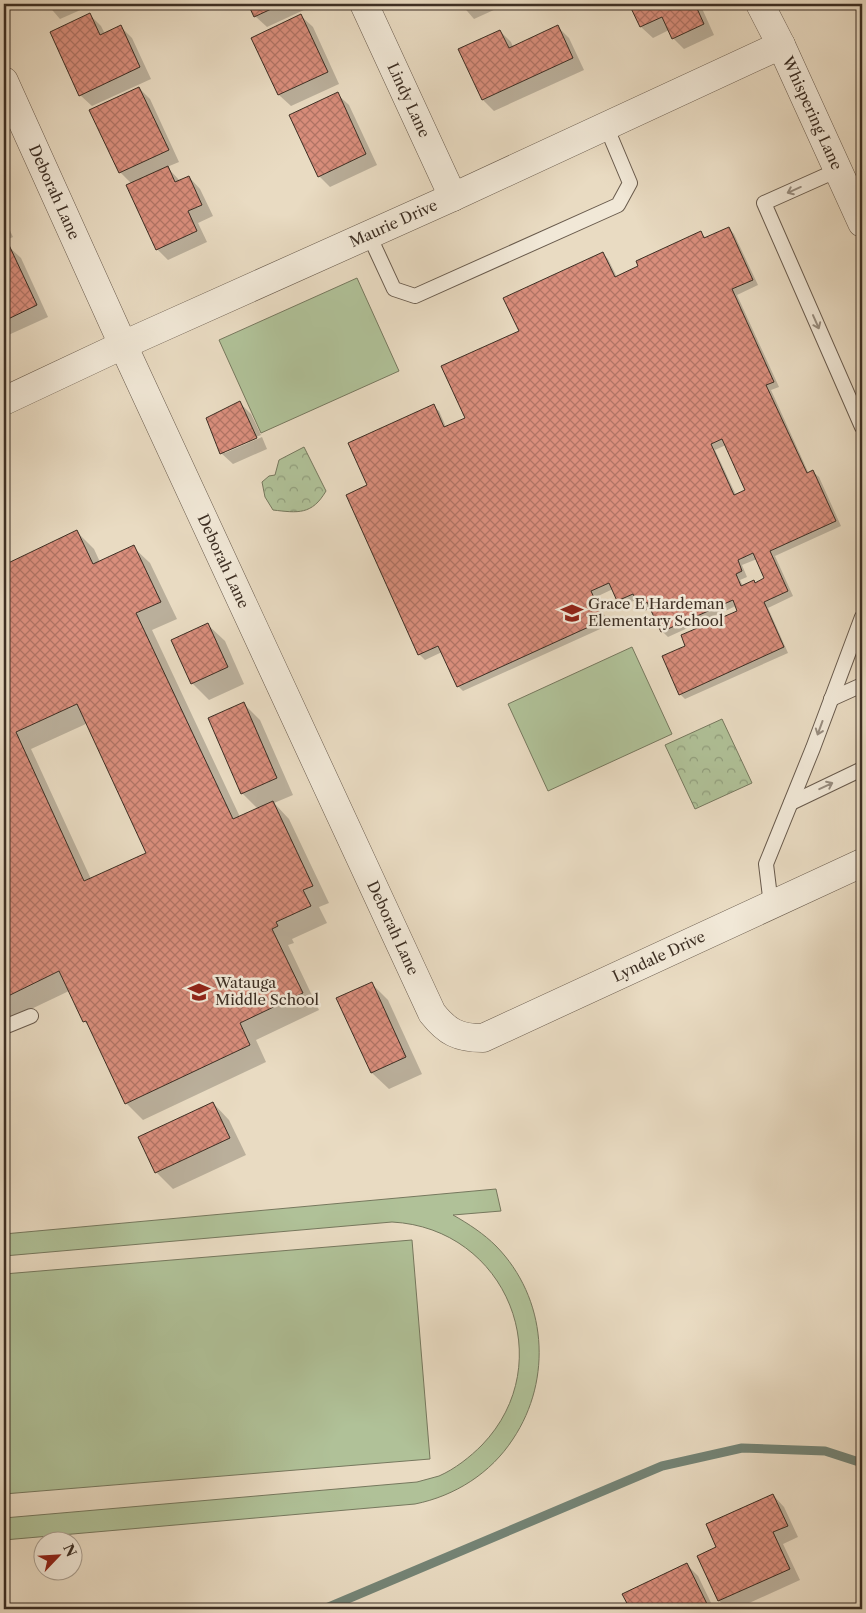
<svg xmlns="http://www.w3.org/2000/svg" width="866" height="1613" font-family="'Libre Caslon Text',serif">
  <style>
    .forest { fill: url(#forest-crowns); stroke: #76785e }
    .pitch { fill: #b0c198; stroke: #76785e }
    .shadow { fill: #0003; fill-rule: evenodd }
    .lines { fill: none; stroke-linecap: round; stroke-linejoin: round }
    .stream { stroke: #748476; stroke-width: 9 }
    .building { fill: url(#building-cross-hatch); stroke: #3d2f24; fill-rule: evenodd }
    .lane-casing { stroke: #685a4c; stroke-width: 16 }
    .street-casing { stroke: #685a4c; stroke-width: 29 }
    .lane { stroke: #f1e8d7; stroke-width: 14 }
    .street { stroke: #f1e8d7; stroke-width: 28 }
    .oneway { stroke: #978c7e }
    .labels { text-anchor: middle; stroke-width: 5; stroke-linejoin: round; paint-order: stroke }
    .street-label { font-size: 15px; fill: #3d2f24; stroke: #f1e8d7 }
    .poi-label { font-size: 15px; fill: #3d2f24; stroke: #f1e8d7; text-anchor: start }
  </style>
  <defs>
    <pattern id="forest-crowns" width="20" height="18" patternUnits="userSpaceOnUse" patternTransform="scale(1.25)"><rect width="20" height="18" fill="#b0c198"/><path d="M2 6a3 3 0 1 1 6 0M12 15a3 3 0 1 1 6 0" fill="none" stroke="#909d7c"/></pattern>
    <pattern id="building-cross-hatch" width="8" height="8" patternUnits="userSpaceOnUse" patternTransform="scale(1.25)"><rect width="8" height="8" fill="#d98e7c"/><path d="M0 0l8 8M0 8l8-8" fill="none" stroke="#b17465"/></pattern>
  </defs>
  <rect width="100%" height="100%" fill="#e9dbc2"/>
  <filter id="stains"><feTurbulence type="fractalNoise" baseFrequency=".004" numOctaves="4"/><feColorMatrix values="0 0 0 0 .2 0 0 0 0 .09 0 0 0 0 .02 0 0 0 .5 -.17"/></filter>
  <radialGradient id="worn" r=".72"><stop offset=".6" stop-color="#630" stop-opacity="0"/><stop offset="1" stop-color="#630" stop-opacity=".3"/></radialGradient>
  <!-- forest -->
  <g class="forest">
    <path d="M304 447 326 491C312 515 298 513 273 510L265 497 262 482 269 476 275 475 279 460Z"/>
    <polygon points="722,719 752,783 695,809 665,745"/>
  </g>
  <!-- pitch -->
  <g class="pitch">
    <polygon points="357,278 399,371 261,433 219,340"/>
    <polygon points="632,647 672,734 548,791 508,704"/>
    <path d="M496 1189 501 1211 453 1215C469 1224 484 1234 496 1246 547 1298 553 1379 513 1439 491 1473 455 1496 415 1504L4 1540V1518L417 1482C424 1480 432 1478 439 1476 455 1469 470 1457 482 1445 561 1363 507 1228 392 1222L4 1256V1234Z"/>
    <polygon points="412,1240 430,1459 4,1494 4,1274"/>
  </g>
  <!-- shadow -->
  <g class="shadow">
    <polygon points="47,4 94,4 60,19"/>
    <polygon points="250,4 304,4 306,9 267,27 255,16"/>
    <polygon points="440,4 455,4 445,8"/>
    <polygon points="461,4 507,4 474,19"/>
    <polygon points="631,4 700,4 714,35 684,49 673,38 669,30 653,38 641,27"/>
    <polygon points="90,15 101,26 105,34 120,26 132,38 151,79 92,106 80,95"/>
    <polygon points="301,16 313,27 339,84 291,106 279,95 253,38"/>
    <polygon points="558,27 569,38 584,70 494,111 483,100 460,49 500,31 511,42 513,47"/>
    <polygon points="139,88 150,99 179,162 167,167 180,181 189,177 200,189 213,216 198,223 207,242 168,260 157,249 132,184 120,172"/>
    <polygon points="337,94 349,105 377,165 330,187 319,176"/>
    <polygon points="4,218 13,237 4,241"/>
    <path d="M729 228 734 234 758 285 737 295 779 387 771 390 809 474 813 472 819 477 841 526 775 556 793 596 768 608 788 653 685 699 680 694 687 646 739 611 736 606 668 637 662 631 651 608 645 611 637 599 624 606 618 600 613 589 596 597 609 625 463 691 458 686 442 652 425 660 419 654 369 485 433 406 439 411 446 427 466 418 520 331 603 254 608 259 617 277 640 267 701 233 707 239ZM726 445 747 490 736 495 715 450ZM757 559 766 579 756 584 753 581 743 586 740 580 747 577 742 565Z"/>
    <polygon points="9,247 21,258 48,317 4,337 4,249"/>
    <polygon points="240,403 251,414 261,435 225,450 225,453 262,437 267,449 233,464 221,453"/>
    <path d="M77 532 94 549 100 562 133 547 150 563 177 619 152 630 240 817 258 809 242 793 243 703 260 720 293 795 274 803 289 819 329 903 319 907 327 923 292 939 294 943 288 945 319 1010 256 1040 266 1062 143 1120 126 1103 92 1029 84 1021 69 991 4 1022V567ZM88 723 148 853 91 879 31 749Z"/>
    <polygon points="208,625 225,641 244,684 209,700 192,683"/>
    <polygon points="371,983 388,1000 422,1074 389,1089 372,1073"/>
    <polygon points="213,1103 229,1120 246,1155 173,1189 156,1172"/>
    <polygon points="773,1495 784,1507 798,1537 783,1544 800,1580 736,1609 728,1609 719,1601 718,1548"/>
    <polygon points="687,1565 698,1576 714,1609 631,1609 624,1595"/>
    <polygon points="610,1604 615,1609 599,1609"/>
  </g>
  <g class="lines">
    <!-- stream -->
    <polyline class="stream" points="324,1609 662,1466 742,1448 825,1451 862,1463"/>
  </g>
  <!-- building -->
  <g class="building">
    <polygon points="248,4 282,4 254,17"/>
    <polygon points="629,4 695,4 704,24 672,39 662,17 640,27"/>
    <polygon points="90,13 100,35 121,25 140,67 79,96 50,32"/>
    <polygon points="301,14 328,72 278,95 251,38"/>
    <polygon points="558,25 573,58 482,100 458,49 500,30 509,48"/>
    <polygon points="139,87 169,150 119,173 89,110"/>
    <polygon points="338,92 366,154 318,177 289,115"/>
    <polygon points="168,166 175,182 189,176 202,205 188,211 197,231 156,250 126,185"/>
    <path d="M729 227 753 280 732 289 774 382 766 385 807 473 813 470 836 521 770 551 788 591 764 602 784 647 679 695 662 656 685 646 681 635 737 611 733 600 661 632 647 602 639 606 633 594 617 601 609 583 591 591 604 620 457 687 438 646 418 655 346 495 367 485 348 443 434 404 444 427 465 418 441 366 519 331 503 298 603 252 615 277 638 266 636 261 701 231 704 238ZM722 439 745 490 734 495 711 444ZM753 553 764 578 755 583 754 580 741 586 736 574 742 571 738 560Z"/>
    <polygon points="9,245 37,305 4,321 4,248"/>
    <polygon points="240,401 257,438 220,454 206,418"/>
    <path d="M77 530 93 564 134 545 161 602 136 613 233 819 273 801 313 886 303 890 311 906 276 922 278 926 272 929 303 993 240 1023 250 1045 125 1104 86 1021 83 1022 59 971 4 998V565ZM77 704 146 853 84 881 16 732Z"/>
    <polygon points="208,623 228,667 191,684 171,640"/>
    <polygon points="244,702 277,778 241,794 208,718"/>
    <polygon points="372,982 406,1057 371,1073 336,998"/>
    <polygon points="213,1102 230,1138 155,1173 138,1137"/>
    <polygon points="773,1494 788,1526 773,1532 790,1569 718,1601 697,1556 716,1547 706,1524"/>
    <polygon points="687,1563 708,1606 702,1609 630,1609 622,1594"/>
  </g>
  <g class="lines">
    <!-- lane casing -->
    <g class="lane-casing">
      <g id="lane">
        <polyline points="838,170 764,203 862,427"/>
        <polyline points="369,235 394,289 415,296 618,205 630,183 606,126"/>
        <polyline points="831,699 862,685"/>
        <polyline points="791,803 862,769"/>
        <polyline points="771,905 766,864 813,748 862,617"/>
        <polyline points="4,1027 31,1016"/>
      </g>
    </g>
    <!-- street casing -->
    <g class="street-casing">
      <g id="street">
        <path id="s1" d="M364 4 453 197"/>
        <path id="s2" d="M760 4 781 45 862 223"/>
        <path id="s3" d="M4 81 123 345 432 1013C447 1032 458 1038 483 1038L862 863"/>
        <path id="s4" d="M4 401 123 345 453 197 781 45"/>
      </g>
    </g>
    <!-- lane -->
    <use href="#lane" class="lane"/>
    <!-- street -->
    <use href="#street" class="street"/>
  </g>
  <!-- one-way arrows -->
  <defs><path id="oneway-shaft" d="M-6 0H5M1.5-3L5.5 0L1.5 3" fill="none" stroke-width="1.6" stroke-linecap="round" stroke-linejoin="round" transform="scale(1.25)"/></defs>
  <g class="oneway">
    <use href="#oneway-shaft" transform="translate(794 190) rotate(156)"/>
    <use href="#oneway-shaft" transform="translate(816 322) rotate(66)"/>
    <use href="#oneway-shaft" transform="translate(820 728) rotate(110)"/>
    <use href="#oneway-shaft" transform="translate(826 786) rotate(-25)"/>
  </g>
  <!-- icons -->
  <defs>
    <g id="school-bare" transform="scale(1.725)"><path d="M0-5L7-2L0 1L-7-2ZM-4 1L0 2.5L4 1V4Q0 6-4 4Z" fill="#8f2418" stroke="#f1e8d7" stroke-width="2.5" paint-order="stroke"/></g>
  </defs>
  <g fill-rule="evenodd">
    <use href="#school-bare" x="572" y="613"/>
    <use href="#school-bare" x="199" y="992"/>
  </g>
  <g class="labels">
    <!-- street labels -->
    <g class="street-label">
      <text dy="5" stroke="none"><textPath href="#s1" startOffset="106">Lindy Lane</textPath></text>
      <text dy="5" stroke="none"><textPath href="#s2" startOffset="121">Whispering Lane</textPath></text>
      <text dy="5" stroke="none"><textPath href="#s3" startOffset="122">Deborah Lane</textPath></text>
      <text dy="5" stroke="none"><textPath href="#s4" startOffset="428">Maurie Drive</textPath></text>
      <text dy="5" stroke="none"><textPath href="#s3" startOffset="528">Deborah Lane</textPath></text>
      <text dy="5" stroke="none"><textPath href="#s3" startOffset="932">Deborah Lane</textPath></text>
      <text dy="5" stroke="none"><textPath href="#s3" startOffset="1279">Lyndale Drive</textPath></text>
    </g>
    <!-- poi labels -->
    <g class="poi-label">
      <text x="588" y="609">Grace E Hardeman<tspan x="588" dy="17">Elementary School</tspan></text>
      <text x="215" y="988">Watauga<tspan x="215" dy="17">Middle School</tspan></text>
    </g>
  </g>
  <!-- margin -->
  <rect width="866" height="1613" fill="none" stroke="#e9dbc2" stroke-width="20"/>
  <rect x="5" y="5" width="856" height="1603" fill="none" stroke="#3d2f24" stroke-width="2.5"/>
  <rect x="10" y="10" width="846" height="1593" fill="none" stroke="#3d2f24"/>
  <!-- north arrow -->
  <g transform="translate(58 1556) rotate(65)"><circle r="24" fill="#f1e8d7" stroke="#a99e8f"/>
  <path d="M0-4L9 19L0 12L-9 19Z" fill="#8f2418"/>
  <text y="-8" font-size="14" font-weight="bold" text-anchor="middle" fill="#3d2f24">N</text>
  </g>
  <rect width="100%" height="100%" filter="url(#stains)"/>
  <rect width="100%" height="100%" fill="url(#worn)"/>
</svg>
